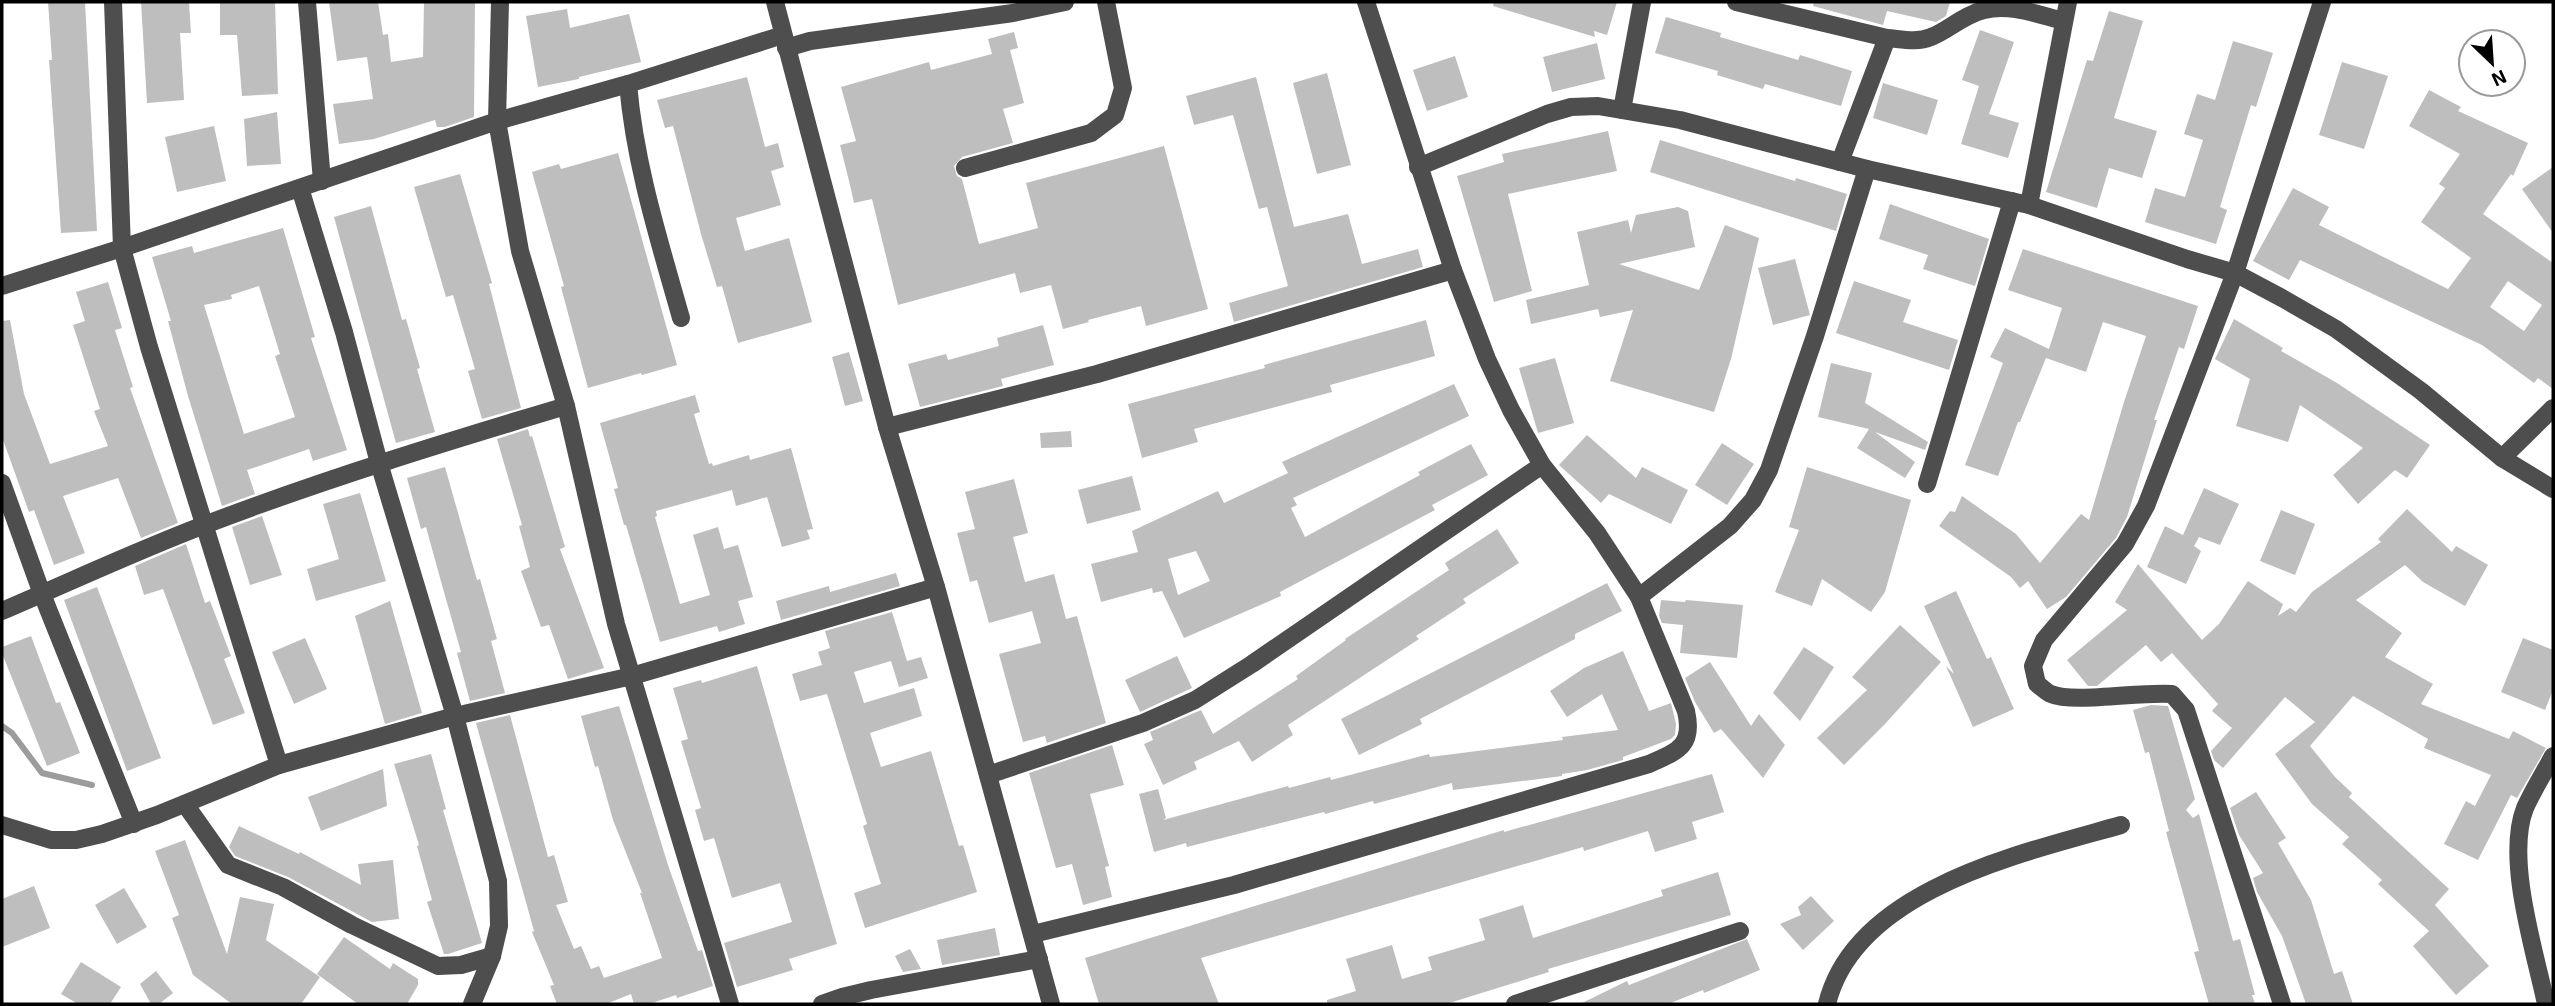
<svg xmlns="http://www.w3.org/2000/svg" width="2555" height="1006" font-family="'Exo 2',sans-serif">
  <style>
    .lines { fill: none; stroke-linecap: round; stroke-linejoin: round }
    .stream { stroke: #9c9c9c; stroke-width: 6 }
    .building { fill: #bebebe; fill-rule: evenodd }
    .minor { stroke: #4e4e4e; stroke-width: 18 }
  </style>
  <rect width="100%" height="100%" fill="#fff"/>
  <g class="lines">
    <!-- stream -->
    <polyline class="stream" points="2,726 12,733 42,773 92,785"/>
  </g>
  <!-- building -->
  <g class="building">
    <polygon points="48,2 85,2 97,231 61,233 49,60 52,60"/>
    <polygon points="141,2 189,2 191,33 180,33 184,100 147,103"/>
    <polygon points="220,2 275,2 278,94 242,96 237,35 220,35"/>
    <polygon points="329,2 378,2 383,35 388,34 391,62 423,57 424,2 475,2 474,117 445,127 437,127 435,120 374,139 339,144 333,104 373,99 367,57 337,61"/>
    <polygon points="1494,2 1617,2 1607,35 1594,31 1595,37 1493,6"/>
    <polygon points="1814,2 1950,2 1946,16 1936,22 1887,11 1883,25 1813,6"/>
    <polygon points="567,9 570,28 629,14 641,62 579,77 579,79 538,87 526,16"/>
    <polygon points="2109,11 2143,21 2114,118 2157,131 2142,178 2109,168 2097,208 2046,192 2087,60 2093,61"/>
    <polygon points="1666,17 1721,33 1720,37 1798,60 1800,55 1852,71 1841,106 1765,84 1763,89 1717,75 1718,71 1655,53"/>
    <polygon points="1980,30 2014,42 1989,114 2019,123 2008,158 1961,144 1979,86 1962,80"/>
    <polygon points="1014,32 1018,48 1010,50 1024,103 1003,109 1013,143 962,157 954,166 957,176 962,179 979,244 1038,228 1026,183 1164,146 1208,309 1146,326 1141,306 1088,320 1089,322 1063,329 1051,285 1020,293 1015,273 898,305 872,199 854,203 850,185 840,145 856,141 841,87 929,62 931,70 992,54 988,39"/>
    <polygon points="2233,41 2273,53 2256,107 2251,105 2220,207 2227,210 2216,244 2145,222 2155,188 2185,197 2203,140 2184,134 2197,94 2215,100"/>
    <polygon points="1597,43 1605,79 1552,92 1543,57"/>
    <polygon points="1455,56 1468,97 1427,111 1413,70"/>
    <polygon points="2342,62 2388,76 2364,149 2319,135"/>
    <polygon points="1327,73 1351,165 1317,174 1293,83"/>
    <polygon points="747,77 765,147 778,143 784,167 771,171 781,205 736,218 745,251 789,238 812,322 738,343 722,286 717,287 701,234 673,126 665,128 657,100"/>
    <polygon points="1256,77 1294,227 1348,214 1362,264 1418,249 1423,267 1234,322 1229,303 1288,286 1267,207 1259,209 1233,115 1194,125 1186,96"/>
    <polygon points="1883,83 1938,100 1927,135 1873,118"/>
    <path d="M2429 90 2461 107 2458 111 2528 143 2513 176 2511 174 2483 214 2553 263V389L2538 378 2534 383 2482 345 2300 260 2289 280 2253 261 2293 188 2329 207 2319 225 2448 289 2471 258 2421 222 2445 188 2439 184 2460 154 2409 126ZM2508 281 2542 305 2524 331 2490 307Z"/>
    <polygon points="277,112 281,164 247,166 244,119"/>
    <polygon points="214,126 226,181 177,192 165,137"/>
    <polygon points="1608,131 1617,171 1508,194 1532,291 1494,302 1457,176 1504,162 1502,154"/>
    <polygon points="1660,140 1795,181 1796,178 1847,194 1836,231 1650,172"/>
    <polygon points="618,153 677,365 642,375 641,373 588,388 561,287 564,286 532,172 559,164 561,169"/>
    <polygon points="2553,167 2553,233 2522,189"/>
    <polygon points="460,174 492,283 489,284 521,408 482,419 468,371 475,369 453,295 446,297 414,187"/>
    <polygon points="1890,204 1989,239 1975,286 1923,269 1928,255 1879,239"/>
    <polygon points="371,206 402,320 406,319 420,368 417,369 435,432 396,443 334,217"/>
    <polygon points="1678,207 1688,211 1695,247 1619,264 1699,290 1725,225 1759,238 1731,359 1714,412 1610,381 1633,310 1600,317 1598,309 1531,324 1526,300 1589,285 1577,232 1628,220 1631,233 1636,215"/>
    <path d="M283 228 315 337 311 338 347 450 313 461 309 449 247 470 255 494 222 506 188 396 168 321H171L152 257 192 246 194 253ZM259 286 280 354 275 356 295 417 244 434 204 305 232 299 231 295Z"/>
    <polygon points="2023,249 2198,306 2184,349 2179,347 2154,420 2157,420 2127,517 2116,538 2066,597 2047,609 2028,581 2020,588 2011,577 1939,526 1950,511 1955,512 1962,496 2016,534 2040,563 2081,514 2089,520 2124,402 2146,336 2103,322 2086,372 2046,358 2020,422 2018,422 1998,476 1965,465 2003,363 1990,357 2005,328 2049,349 2062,308 2008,290"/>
    <polygon points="1795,259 1810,315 1773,325 1758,268"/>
    <polygon points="1854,281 1911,300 1903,322 1958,340 1949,370 1836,333"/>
    <polygon points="108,282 122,328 115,330 133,387 130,388 178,523 141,538 118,478 63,496 85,553 54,565 34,510 29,512 2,437 2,321 10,320 24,394 50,464 108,446 94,411 100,409 73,325 85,321 76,292"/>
    <polygon points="2234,319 2283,348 2281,351 2337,383 2430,445 2407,478 2395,470 2358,504 2333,475 2363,448 2300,405 2288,442 2236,426 2250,379 2215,359"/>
    <polygon points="1426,320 1435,356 1330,385 1332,392 1194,429 1198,442 1142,458 1128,404 1265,368 1264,365"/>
    <polygon points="1043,325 1054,365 1001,379 1003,386 920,407 908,364 946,354 948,360 999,346 997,338"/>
    <polygon points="849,352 863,401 845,406 832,357"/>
    <polygon points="1555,358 1574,423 1538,433 1519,368"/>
    <polygon points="1831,363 1872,373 1865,403 1928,442 1925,450 1875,432 1915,462 1905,478 1857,448 1869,429 1818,417"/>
    <path d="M1454 384 1469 416 1293 498 1297 505 1291 508 1305 537 1420 475 1418 472 1471 444 1488 475 1432 505 1435 510 1280 592 1281 596 1184 638 1162 591 1153 593 1152 588 1101 602 1091 564 1138 552 1132 531 1218 491 1224 503 1288 473 1282 462ZM1196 551 1210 581 1178 595 1168 559Z"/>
    <polygon points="695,395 700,412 694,414 709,464 712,463 713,466 749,455 750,460 791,448 813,529 807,530 810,539 782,547 767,497 736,506 732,490 656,511 657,516 655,517 680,604 710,595 693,535 718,527 724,549 738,545 753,597 738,601 745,624 719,632 717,626 660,642 626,525 624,525 614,489 618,488 600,423"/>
    <polygon points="528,429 530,437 532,436 565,547 560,549 604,668 568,679 549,625 541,627 521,571 530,567 519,526 522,525 497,439"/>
    <polygon points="1071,431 1072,447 1041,448 1040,433"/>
    <polygon points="1587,435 1636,478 1642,467 1688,490 1671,524 1609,494 1601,503 1559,465"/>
    <polygon points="1722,443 1754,464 1727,505 1695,485"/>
    <polygon points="445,467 477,580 480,579 497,639 491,641 505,693 470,701 457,653 461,652 442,585 426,527 421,529 407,478"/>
    <polygon points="1807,467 1911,500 1885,592 1871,612 1822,579 1812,606 1775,592 1799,530 1789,527"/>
    <polygon points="1132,476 1141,510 1087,524 1078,490"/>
    <polygon points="1014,479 1028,533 1013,537 1025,582 1054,574 1066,619 1077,616 1106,723 1047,743 1045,736 1023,742 999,654 1041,643 1032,611 989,623 977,580 970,582 957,533 975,529 965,492"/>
    <polygon points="2204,488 2239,504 2220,545 2199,537 2194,546 2201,551 2186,584 2147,567 2165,526 2183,535"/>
    <polygon points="360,493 386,581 316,601 307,569 339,559 323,504"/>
    <polygon points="2407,509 2452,552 2456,546 2488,565 2465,606 2423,582 2405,565 2356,600 2402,633 2385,657 2433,684 2421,704 2509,739 2513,731 2546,748 2517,798 2511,795 2478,860 2444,844 2466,801 2475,806 2491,775 2424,748 2428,739 2353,696 2310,746 2335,777 2352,793 2349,797 2449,889 2435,905 2489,966 2456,995 2413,946 2429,931 2378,884 2382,880 2342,844 2349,837 2312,804 2275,754 2315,722 2285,697 2223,768 2214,760 2211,751 2232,728 2212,711 2218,704 2172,653 2161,662 2146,645 2097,686 2088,686 2067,660 2127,610 2115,602 2138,564 2202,640 2219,624 2248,581 2283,604 2278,616 2290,608 2296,612 2312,592 2381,542 2378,539"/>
    <polygon points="2281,510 2315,524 2295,575 2260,561"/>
    <polygon points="262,516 282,575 250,585 232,527"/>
    <polygon points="1497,529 1519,563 1463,599 1466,603 1416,636 1419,639 1288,725 1293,735 1252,762 1239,741 1194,762 1197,769 1163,785 1144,744 1153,740 1150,732 1201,710 1213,734 1298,679 1296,676 1346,640 1345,639 1449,570 1445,563"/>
    <polygon points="186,544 205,603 210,601 231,656 224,659 245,713 213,725 163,589 144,595 135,566"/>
    <polygon points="896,573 900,586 781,620 776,601 829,586 830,592"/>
    <polygon points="1607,583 1622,611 1575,634 1575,639 1420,719 1422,724 1359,755 1341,719"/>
    <polygon points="97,587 161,758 127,771 64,600"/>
    <polygon points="1956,591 1987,659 1991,657 2014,709 1973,727 1946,666 1954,674 1924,606"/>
    <polygon points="1661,600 1685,602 1686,600 1743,605 1737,658 1680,653 1683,625 1662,623 1659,616"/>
    <polygon points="390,601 422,713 385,724 355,616"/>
    <polygon points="892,612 907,661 921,657 928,678 899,687 891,661 854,672 864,703 914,688 922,716 870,733 881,767 931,751 959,846 963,845 977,892 865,928 854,893 881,884 863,826 867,824 827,694 800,701 792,674 822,665 818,652 830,648 825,631"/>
    <polygon points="1900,625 1941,662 1885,724 1844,765 1817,738 1867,690 1852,677"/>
    <polygon points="31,636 56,703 60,702 80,753 47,766 2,653 2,647"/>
    <polygon points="305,638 327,689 294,704 272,652"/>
    <polygon points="2523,638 2553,650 2553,690 2545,710 2501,692"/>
    <polygon points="1804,647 1834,667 1800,721 1773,693"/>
    <polygon points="1623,651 1649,711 1671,703 1676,724 1675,735 1671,739 1623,757 1623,760 1587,770 1562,774 1562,776 1453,790 1452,783 1374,804 1373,801 1325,814 1324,812 1187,847 1186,843 1154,852 1139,794 1158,789 1166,818 1163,820 1288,786 1289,788 1330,777 1331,780 1429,754 1430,757 1563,740 1562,737 1618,730 1602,694 1567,717 1550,691 1584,668"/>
    <polygon points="1177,656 1192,688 1140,712 1125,680"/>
    <polygon points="1710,662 1751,726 1759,714 1785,745 1763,778 1721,729 1714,733 1695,702 1685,678"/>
    <polygon points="757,666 837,944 789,959 793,970 737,987 724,943 792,922 780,883 732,898 714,838 704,841 695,810 701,808 681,741 688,739 673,688 701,680 702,683"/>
    <polygon points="2151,705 2168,706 2195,799 2186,810 2193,818 2199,814 2233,941 2240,939 2255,995 2252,995 2255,1004 2209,1004 2194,952 2199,951 2166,832 2169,831 2149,752 2145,753 2133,710"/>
    <polygon points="619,706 668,865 698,951 702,950 713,986 677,998 676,995 649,1004 634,1004 631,994 606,1004 557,1004 550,986 554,985 532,932 534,931 476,723 510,715 548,857 554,855 568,902 556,905 574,949 581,946 591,969 599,966 604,978 662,958 640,893 642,893 613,820 598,766 595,767 581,716"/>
    <polygon points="1112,745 1124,785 1090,794 1109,866 1105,867 1112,897 1083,905 1072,864 1056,868 1029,773"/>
    <polygon points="431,754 446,809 443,810 482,943 448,954 444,954 427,902 432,900 417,846 419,845 394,764"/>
    <polygon points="383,769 387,806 321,831 308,797"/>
    <polygon points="1712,774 1724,812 1692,822 1697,839 1655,852 1648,831 1584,851 1583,847 1201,958 1219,1004 1099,1004 1085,958 1504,830 1504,832"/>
    <polygon points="2256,792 2286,838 2278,843 2311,900 2334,974 2342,971 2353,1004 2306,1004 2282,936 2257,892 2253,878 2263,873 2239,835 2230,808"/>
    <polygon points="239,826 299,854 300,852 361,885 358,864 393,860 399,919 372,922 288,877 235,856 229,847"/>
    <polygon points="185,840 227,954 240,897 274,904 266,940 320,977 301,1004 232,1004 193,975 172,918 179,915 155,851"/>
    <polygon points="1718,872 1731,915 1548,969 1549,972 1446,1004 1327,1004 1327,1000 1356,991 1346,959 1392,945 1402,979 1432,970 1428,957 1485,940 1479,919 1523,905 1533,938 1663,896 1661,890"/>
    <polygon points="34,886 50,928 2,947 2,899"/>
    <polygon points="124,888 147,927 117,944 95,905"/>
    <polygon points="1811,896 1834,921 1803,950 1780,924 1801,915 1798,907"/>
    <polygon points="995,928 1000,955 942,965 937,940"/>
    <polygon points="344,937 390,969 393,963 418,979 418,985 407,1004 358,1004 317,974"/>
    <polygon points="1747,939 1760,970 1704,993 1703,990 1668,1004 1580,1004 1627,981 1629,985"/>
    <polygon points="910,949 921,969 903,972 895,956"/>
    <polygon points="81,962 121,987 110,1004 78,1004 61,994"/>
    <polygon points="156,971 173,993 159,1004 151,1004 140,984"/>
  </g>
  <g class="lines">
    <!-- minor -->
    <g class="minor">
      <polyline points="113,2 122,248 149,347 279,765"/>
      <polyline points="307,2 322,181"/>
      <polyline points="500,2 497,121 520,251 566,406 616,624 730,1004"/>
      <polyline points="775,2 887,427 936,587 1051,1004"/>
      <path d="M1736 2 1887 38C1901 39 1917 43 1931 37 1949 30 1963 15 1984 10 2010 3 2039 15 2064 21"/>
      <polyline points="786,48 810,41 1013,13 1065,2"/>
      <path d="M628 84C635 165 659 240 681 318"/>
      <polyline points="1622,110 1642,2"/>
      <polyline points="1840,162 1887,38"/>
      <polyline points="1418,167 1547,114 1571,107 1598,106 1680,120 1867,169 2029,205 2187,259 2235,273 2282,298 2336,329 2421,391 2502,458 2553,489"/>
      <polyline points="965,168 1091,133 1115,115 1123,88 1106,2"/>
      <polyline points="300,188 344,332 379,463 455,716 498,881 499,926 492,956 472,1004"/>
      <polyline points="2029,205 2068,2"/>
      <polyline points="2,286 122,248 497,121 628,84 783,35"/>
      <polyline points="887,427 1097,374 1453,270"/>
      <polyline points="2502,458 2553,408"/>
      <polyline points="2,483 42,594 134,824"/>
      <polyline points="1927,484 2012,201"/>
      <polyline points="1639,597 1730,526 1753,500 1769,470 1815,336 1867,169"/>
      <path d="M2 611C70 582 138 550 207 524 325 479 446 442 566 406"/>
      <polyline points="988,775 1143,723 1195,700 1252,664 1542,465"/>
      <polyline points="185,804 228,865 283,887 352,925 438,966 461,965 492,956"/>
      <polyline points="2,825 51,840 76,840 102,834 157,815 279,765 455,716 632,676 936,587"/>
      <path d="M1033 934 1234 885 1649 764C1678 751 1694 746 1686 711L1639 597 1597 533 1542 465 1511 410 1487 359 1453 270 1366 2"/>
      <polyline points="822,1004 842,997 871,990 1039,959"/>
      <polyline points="1515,1004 1740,931"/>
      <path d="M1827 1004C1855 889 2023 853 2121 825"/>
      <path d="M2282 1004 2186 710 2172 694C2143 691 2073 704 2051 694 2046 692 2042 687 2037 684L2033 666 2044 640 2125 544 2146 506 2235 273 2322 2"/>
      <path d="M2546 1004C2535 951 2505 859 2525 808 2533 790 2544 773 2553 756"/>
    </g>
  </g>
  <!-- border -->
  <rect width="2555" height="1006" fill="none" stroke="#000000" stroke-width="7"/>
  <!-- north arrow -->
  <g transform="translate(2492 63) rotate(155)"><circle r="33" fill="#ffffff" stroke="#999999" stroke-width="2"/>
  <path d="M0-5L12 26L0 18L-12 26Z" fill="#000000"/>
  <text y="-10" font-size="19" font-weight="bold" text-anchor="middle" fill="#000000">N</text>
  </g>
</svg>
